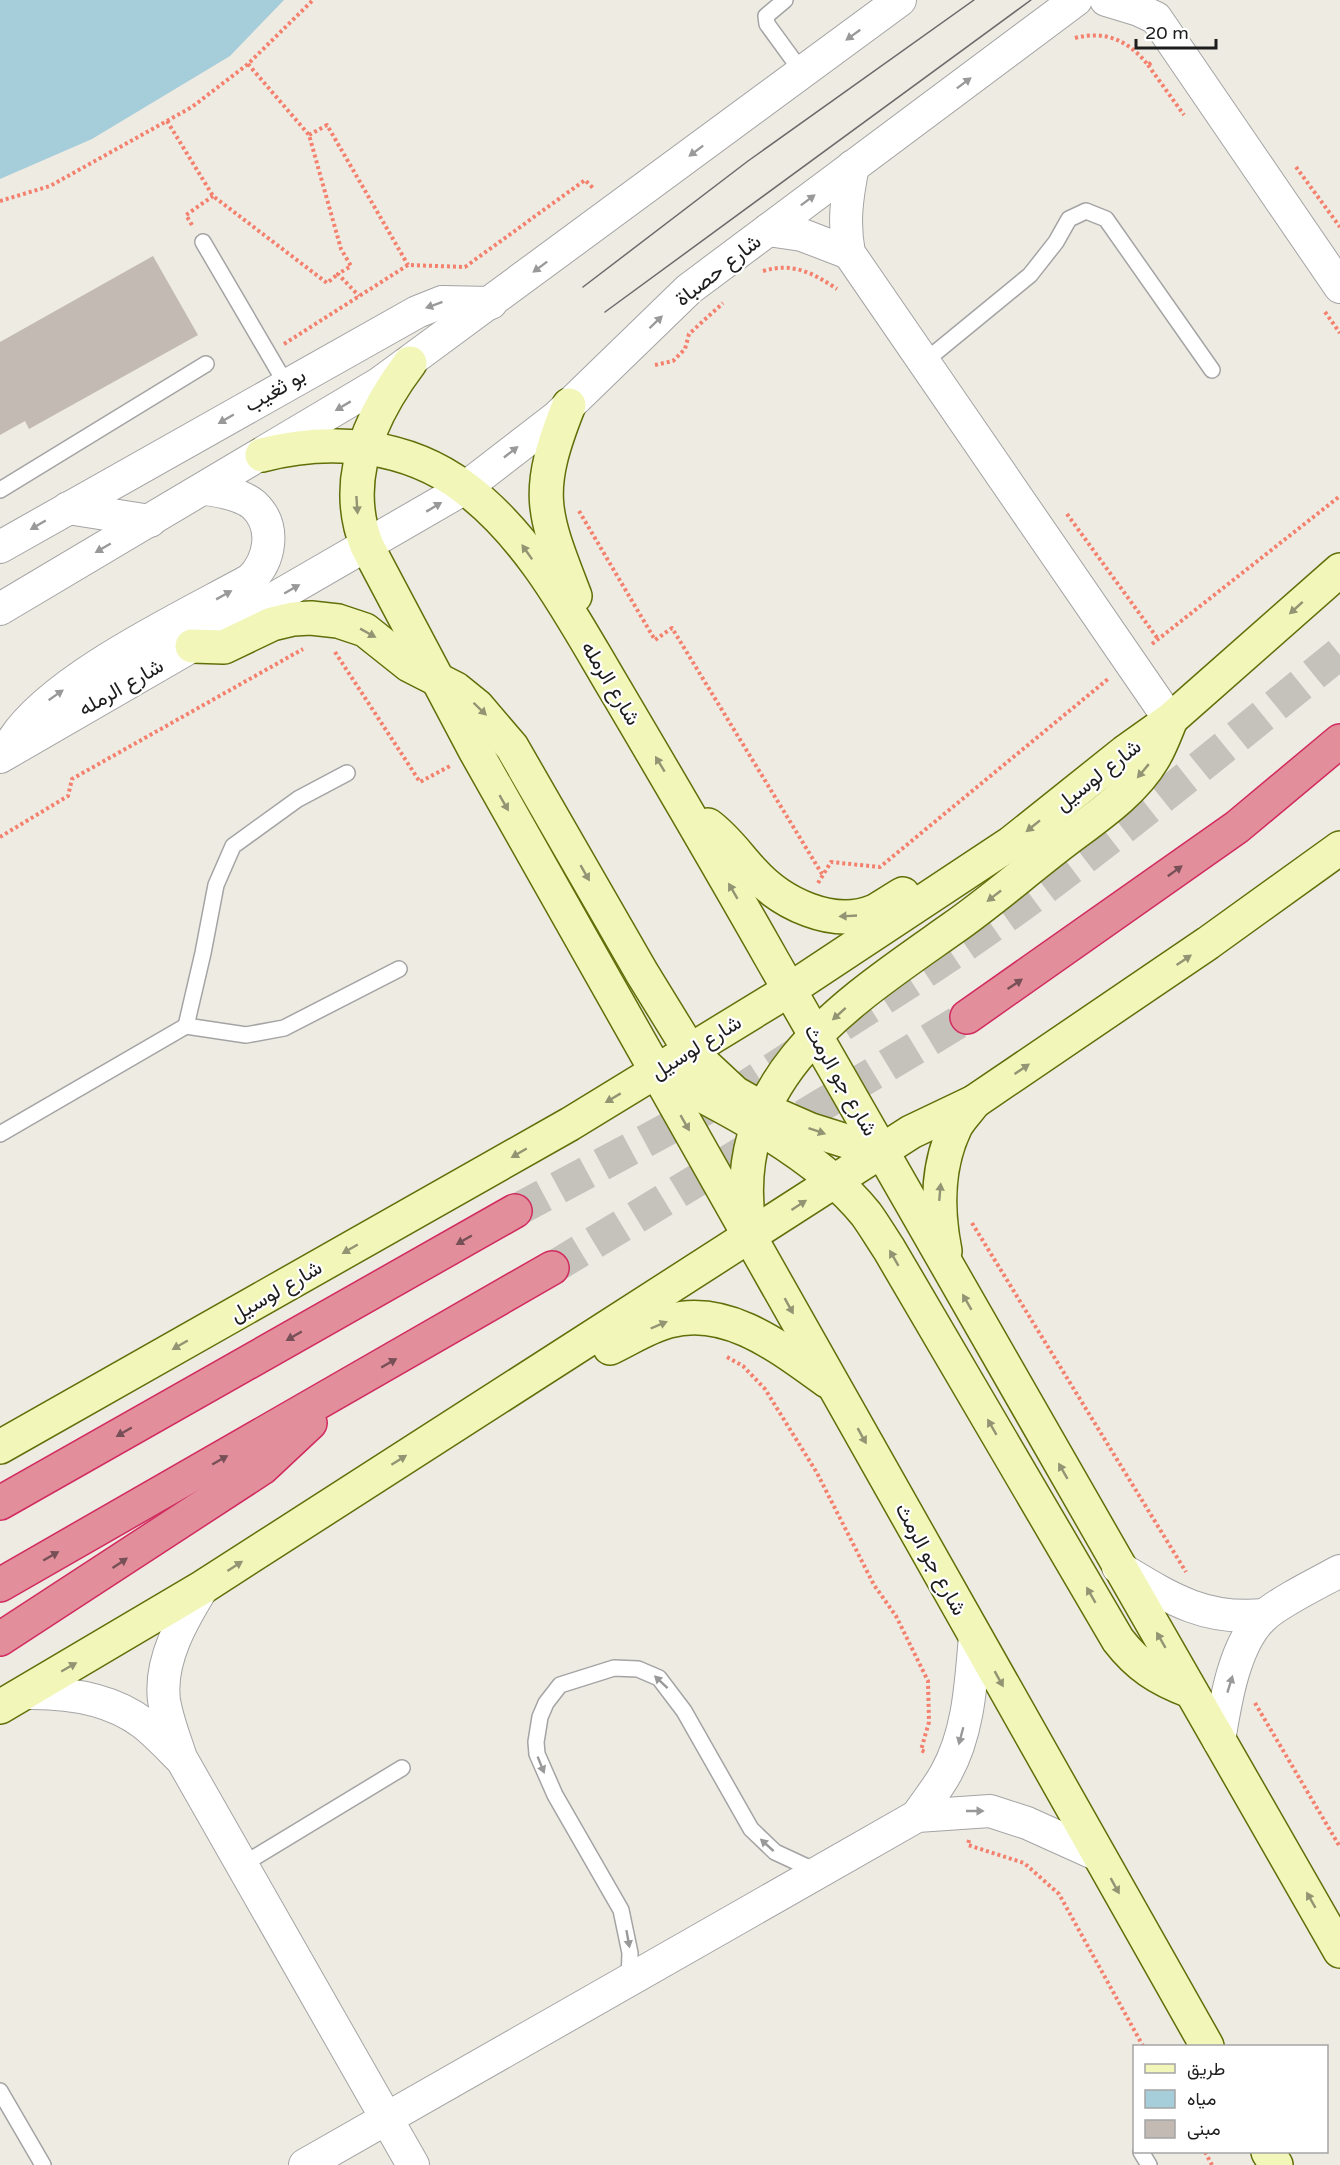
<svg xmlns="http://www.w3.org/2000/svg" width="1340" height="2165" font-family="'Varela Round',Vazirmatn,sans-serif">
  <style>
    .water { fill: #a5cdda }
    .building { fill: #c2bab3 }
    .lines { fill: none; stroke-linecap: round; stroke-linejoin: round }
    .highway-tunnel { stroke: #c4c2bb; stroke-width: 33; stroke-dasharray: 33 16; stroke-linecap: butt }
    .lane-casing { stroke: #a4a4a4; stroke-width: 18 }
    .street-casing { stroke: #a4a4a4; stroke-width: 34 }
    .secondary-casing { stroke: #616f09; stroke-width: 36 }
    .highway-casing { stroke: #d12b5f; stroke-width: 36 }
    .path { stroke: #f4806e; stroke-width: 4; stroke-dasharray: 3 3; stroke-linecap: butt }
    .lane { stroke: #fff; stroke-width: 15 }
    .street { stroke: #fff; stroke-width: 32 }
    .secondary { stroke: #f2f6b9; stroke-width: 33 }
    .highway { stroke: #e28e9b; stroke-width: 33 }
    .tram { stroke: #6b6b6b; stroke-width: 1.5 }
    .oneway { fill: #999 }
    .oneway2 { fill: #929473 }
    .oneway3 { fill: #765056 }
    .labels { text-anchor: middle; stroke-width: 4.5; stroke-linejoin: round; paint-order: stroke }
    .street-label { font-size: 21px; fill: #1d1d1d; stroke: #fff }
  </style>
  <rect width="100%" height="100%" fill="#eeebe3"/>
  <!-- water -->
  <polygon class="water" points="0,0 284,0 230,56 92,139 0,179"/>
  <!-- building -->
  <polygon class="building" points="153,256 198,335 29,429 25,421 0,435 0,342"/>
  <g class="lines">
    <!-- highway-tunnel -->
    <g class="highway-tunnel">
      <path d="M842 1025C907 984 972 942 1034 896 1139 818 1239 735 1340 653"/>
      <polyline points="515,1211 742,1089 801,1051"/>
      <polyline points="552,1268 967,1017"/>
    </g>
    <!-- lane casing -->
    <g class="lane-casing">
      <g id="lane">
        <polyline points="785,0 766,16 767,24 802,72"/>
        <polyline points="203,242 286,384"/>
        <polyline points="924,362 1030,275 1056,242 1069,219 1086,211 1106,219 1212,370"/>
        <polyline points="0,490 206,364"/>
        <polyline points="186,1026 203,953 216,885 233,846 298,799 347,773"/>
        <polyline points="0,1134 186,1026 246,1035 284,1028 399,969"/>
        <polyline points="242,1865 402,1768"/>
        <polyline points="629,1980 630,1953 621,1910 555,1795 537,1754 536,1742 540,1717 546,1703 560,1685 614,1668 638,1669 659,1678 684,1711 751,1829 775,1852 818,1872"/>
        <polyline points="0,2091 43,2165"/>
        <polyline points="1141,2152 1149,2165"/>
      </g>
    </g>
    <!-- street casing -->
    <g class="street-casing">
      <g id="street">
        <polyline points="1106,0 1139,10 1156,18 1340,287"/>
        <path d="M853 166C847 196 843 222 849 253L1170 720"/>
        <polyline points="768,230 802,235 849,253"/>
        <polyline points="68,508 150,521"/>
        <polyline points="0,547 417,312 442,302 491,303"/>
        <polyline points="0,609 380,383 900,0"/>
        <path d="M13 740C53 678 183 617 250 580 270 561 277 527 254 505 241 494 221 491 205 489"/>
        <polyline points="0,757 465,488 557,417 689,289 1076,0"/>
        <path d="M1118 1567C1168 1597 1203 1621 1264 1615"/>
        <path d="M203 1587C183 1619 159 1660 164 1700 167 1720 175 1739 181 1758L413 2165"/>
        <path d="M24 1693C65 1692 109 1697 143 1723 156 1733 168 1746 180 1758"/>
        <path d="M1219 1741C1225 1704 1234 1643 1264 1616 1279 1602 1320 1582 1340 1571"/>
        <path d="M917 1816C926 1802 938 1788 946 1773 969 1732 971 1682 975 1636"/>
        <polyline points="305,2165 917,1816 990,1811 1027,1823 1098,1855"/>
      </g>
    </g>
    <!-- secondary casing -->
    <g class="secondary-casing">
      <g id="secondary">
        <path d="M410 363C370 416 341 481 367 546L476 752 1207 2046"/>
        <path d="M569 405C534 493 542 511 575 596"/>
        <path d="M262 455C331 437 407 444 465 488 534 540 575 623 619 696 671 784 723 873 774 963 961 1293 1150 1622 1340 1951"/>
        <polyline points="192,646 224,647 272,624 293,619 311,618 338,621 365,630 409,665 456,689 477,706 512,747 642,973 690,1051 735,1093 763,1109 811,1130 881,1152"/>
        <path d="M708 825C726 838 738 856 753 872 781 903 833 929 875 911 884 906 894 899 903 894"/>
        <path d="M656 1072C724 1106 818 1154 866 1214 874 1225 881 1237 889 1249L1118 1640C1138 1666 1158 1679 1190 1691"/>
        <path d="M749 1226C727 1077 847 1003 953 928 989 903 1022 874 1057 847 1090 821 1131 796 1153 759 1160 748 1165 734 1170 722"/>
        <path d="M945 1251C937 1211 937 1166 955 1128 959 1119 968 1111 974 1102"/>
        <path d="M610 1348C629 1339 649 1326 669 1321 728 1305 782 1349 827 1381"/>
        <polyline points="0,1447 570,1124 789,990 1011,843 1125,752 1170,720 1340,570"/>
        <polyline points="0,1707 203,1587 911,1132 974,1102 1208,943 1340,848"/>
        <polyline points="1268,2152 1276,2165"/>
      </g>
    </g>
    <!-- highway casing -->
    <g class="highway-casing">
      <g id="highway">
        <polyline points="967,1017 1237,827 1340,741"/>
        <polyline points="0,1503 515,1211"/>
        <polyline points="0,1585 552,1268"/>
        <polyline points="0,1639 262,1468 310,1423"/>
      </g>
    </g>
    <!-- path -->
    <g class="path">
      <path d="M1075 38C1106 30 1129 41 1148 65L1152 62"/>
      <polyline points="248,64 309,135 341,249 351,266 338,274 359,296"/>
      <polyline points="1148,65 1184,115"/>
      <polyline points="167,121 213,196 327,283 338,274"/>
      <polyline points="309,135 327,125 408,265"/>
      <polyline points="1296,167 1340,227"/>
      <polyline points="0,201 50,186 192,107 248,64 313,0"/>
      <polyline points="192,225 186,215 213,196"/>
      <path d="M763 271C793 262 813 273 837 289"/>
      <polyline points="1325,312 1340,333"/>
      <polyline points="284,344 408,265 465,267 585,180 594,189"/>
      <polyline points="655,365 673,361 685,349 689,334 723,303"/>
      <polyline points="579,511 655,640 672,628 822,874"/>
      <polyline points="1067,514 1158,639"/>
      <polyline points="1152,644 1340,496"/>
      <polyline points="335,652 420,782 450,766"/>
      <polyline points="0,837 68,796 72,779 303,649"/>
      <polyline points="818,883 831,862 880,867 1108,679"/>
      <polyline points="972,1223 1186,1572"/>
      <polyline points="727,1357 743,1366 765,1389 817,1473 874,1585 896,1616 928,1681 929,1722 921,1750 925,1752"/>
      <polyline points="1255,1703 1340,1847"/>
      <polyline points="969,1840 968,1845 1024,1863 1059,1894 1143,2046"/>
      <polyline points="1205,2152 1212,2165"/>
    </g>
    <!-- lane -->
    <use href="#lane" class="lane"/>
    <!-- street -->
    <use href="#street" class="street"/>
    <!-- secondary -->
    <use href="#secondary" class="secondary"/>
    <!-- highway -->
    <use href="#highway" class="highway"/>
    <!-- tram -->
    <g class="tram">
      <polyline points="583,287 748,161 974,0"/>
      <polyline points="605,312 1031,0"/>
    </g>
  </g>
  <!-- one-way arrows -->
  <defs><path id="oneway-solid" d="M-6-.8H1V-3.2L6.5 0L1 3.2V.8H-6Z" transform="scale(1.5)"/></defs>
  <g class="oneway">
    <use href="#oneway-solid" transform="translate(853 35) rotate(144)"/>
    <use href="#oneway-solid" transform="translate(964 83) rotate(-37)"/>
    <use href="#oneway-solid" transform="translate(696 151) rotate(143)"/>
    <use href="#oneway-solid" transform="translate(808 200) rotate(-37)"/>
    <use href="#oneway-solid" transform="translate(540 267) rotate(143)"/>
    <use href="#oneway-solid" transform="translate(434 305) rotate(160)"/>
    <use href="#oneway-solid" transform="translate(656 322) rotate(-44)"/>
    <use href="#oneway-solid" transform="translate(343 406) rotate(149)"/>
    <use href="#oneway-solid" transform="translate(226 419) rotate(150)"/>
    <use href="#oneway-solid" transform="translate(511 452) rotate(-38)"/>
    <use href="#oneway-solid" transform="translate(434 507) rotate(-31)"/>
    <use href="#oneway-solid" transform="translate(38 525) rotate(150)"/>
    <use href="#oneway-solid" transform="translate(103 548) rotate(150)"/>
    <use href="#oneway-solid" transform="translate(292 589) rotate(-30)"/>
    <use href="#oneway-solid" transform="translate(224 595) rotate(-29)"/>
    <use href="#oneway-solid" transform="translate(56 695) rotate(-35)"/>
    <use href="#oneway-solid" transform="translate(661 1682) rotate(-137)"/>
    <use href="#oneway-solid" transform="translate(1230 1684) rotate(-73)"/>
    <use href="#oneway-solid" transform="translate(961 1736) rotate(105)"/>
    <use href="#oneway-solid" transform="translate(541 1765) rotate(68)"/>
    <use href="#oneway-solid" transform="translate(975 1811)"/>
    <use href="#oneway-solid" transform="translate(767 1845) rotate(-138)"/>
    <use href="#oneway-solid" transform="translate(628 1939) rotate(80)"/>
  </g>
  <g class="oneway2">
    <use href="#oneway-solid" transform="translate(357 505) rotate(86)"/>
    <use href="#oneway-solid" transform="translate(527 552) rotate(-125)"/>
    <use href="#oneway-solid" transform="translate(1296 608) rotate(138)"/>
    <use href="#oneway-solid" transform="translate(368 633) rotate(29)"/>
    <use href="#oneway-solid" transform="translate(480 709) rotate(44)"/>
    <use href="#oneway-solid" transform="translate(660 764) rotate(-121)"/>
    <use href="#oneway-solid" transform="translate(1143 771) rotate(130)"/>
    <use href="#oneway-solid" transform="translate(504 803) rotate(60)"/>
    <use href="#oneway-solid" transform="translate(1033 826) rotate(141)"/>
    <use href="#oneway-solid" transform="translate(585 873) rotate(60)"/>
    <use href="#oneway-solid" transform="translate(733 891) rotate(-120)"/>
    <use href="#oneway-solid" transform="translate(994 896) rotate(142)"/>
    <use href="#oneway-solid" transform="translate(848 916) rotate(177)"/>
    <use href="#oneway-solid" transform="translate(1184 960) rotate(-34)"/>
    <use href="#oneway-solid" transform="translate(839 1014) rotate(138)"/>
    <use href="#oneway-solid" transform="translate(1022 1069) rotate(-34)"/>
    <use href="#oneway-solid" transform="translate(613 1098) rotate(149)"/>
    <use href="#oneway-solid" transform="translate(685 1123) rotate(60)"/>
    <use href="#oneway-solid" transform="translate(817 1131) rotate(19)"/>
    <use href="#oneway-solid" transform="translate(519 1153) rotate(150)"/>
    <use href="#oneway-solid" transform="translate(940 1192) rotate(-85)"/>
    <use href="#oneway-solid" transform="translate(799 1205) rotate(-33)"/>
    <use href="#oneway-solid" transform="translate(350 1249) rotate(150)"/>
    <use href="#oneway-solid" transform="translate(894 1258) rotate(-120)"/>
    <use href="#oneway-solid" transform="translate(967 1302) rotate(-120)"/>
    <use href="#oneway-solid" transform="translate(789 1306) rotate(61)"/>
    <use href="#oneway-solid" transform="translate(659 1325) rotate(-23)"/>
    <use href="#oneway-solid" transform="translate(180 1345) rotate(150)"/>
    <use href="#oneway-solid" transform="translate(992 1427) rotate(-120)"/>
    <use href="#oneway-solid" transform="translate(862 1436) rotate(61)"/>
    <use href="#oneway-solid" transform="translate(399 1460) rotate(-32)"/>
    <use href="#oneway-solid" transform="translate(1063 1471) rotate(-120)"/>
    <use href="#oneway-solid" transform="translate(235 1566) rotate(-33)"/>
    <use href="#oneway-solid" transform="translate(1091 1595) rotate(-120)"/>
    <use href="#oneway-solid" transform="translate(1161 1640) rotate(-120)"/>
    <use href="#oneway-solid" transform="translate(69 1667) rotate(-30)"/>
    <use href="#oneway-solid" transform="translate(999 1679) rotate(61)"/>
    <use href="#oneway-solid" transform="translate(1115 1886) rotate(61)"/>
    <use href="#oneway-solid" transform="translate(1311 1900) rotate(-120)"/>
  </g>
  <g class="oneway3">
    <use href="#oneway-solid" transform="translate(1175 871) rotate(-36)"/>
    <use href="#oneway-solid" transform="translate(1015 984) rotate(-34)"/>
    <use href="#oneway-solid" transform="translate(464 1240) rotate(150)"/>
    <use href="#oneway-solid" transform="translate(294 1336) rotate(150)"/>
    <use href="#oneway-solid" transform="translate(389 1363) rotate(-30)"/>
    <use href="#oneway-solid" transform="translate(124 1432) rotate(150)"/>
    <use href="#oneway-solid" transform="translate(220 1460) rotate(-30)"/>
    <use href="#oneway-solid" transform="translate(51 1556) rotate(-30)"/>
    <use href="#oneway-solid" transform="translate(120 1563) rotate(-34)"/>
  </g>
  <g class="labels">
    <!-- street labels -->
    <g class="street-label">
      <text transform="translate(718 270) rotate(-38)" y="7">شارع حصباة</text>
      <text transform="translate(275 390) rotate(-30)" y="7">بو ثغيب</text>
      <text transform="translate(611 683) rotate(59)" y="7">شارع الرمله</text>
      <text transform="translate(121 687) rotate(-30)" y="7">شارع الرمله</text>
      <text transform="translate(1098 775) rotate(-38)" y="7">شارع لوسيل</text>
      <text transform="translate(696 1047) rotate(-32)" y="7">شارع لوسيل</text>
      <text transform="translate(841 1080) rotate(60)" y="7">شارع جو الرمث</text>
      <text transform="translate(276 1291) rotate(-30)" y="7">شارع لوسيل</text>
      <text transform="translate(931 1559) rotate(61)" y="7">شارع جو الرمث</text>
    </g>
  </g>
  <!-- legend -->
  <rect x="1133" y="2045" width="195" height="108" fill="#ffffff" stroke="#a5a5a5" stroke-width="1.5"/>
  <rect x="1145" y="2064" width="30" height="9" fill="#f2f6b9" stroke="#a5a5a5" stroke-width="1.5"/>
  <text x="1187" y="2075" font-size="18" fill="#1d1d1d">طريق</text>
  <rect x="1145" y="2090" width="30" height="18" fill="#a5cdda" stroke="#a5a5a5" stroke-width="1.5"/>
  <text x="1187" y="2105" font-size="18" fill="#1d1d1d">مياه</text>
  <rect x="1145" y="2120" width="30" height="18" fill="#c2bab3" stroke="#a5a5a5" stroke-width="1.5"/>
  <text x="1187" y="2135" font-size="18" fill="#1d1d1d">مبنى</text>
  <!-- scale -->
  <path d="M1136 39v9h80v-9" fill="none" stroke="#1d1d1d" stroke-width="3"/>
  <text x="1145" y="39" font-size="18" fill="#1d1d1d" stroke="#ffffff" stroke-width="4.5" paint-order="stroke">20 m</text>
</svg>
